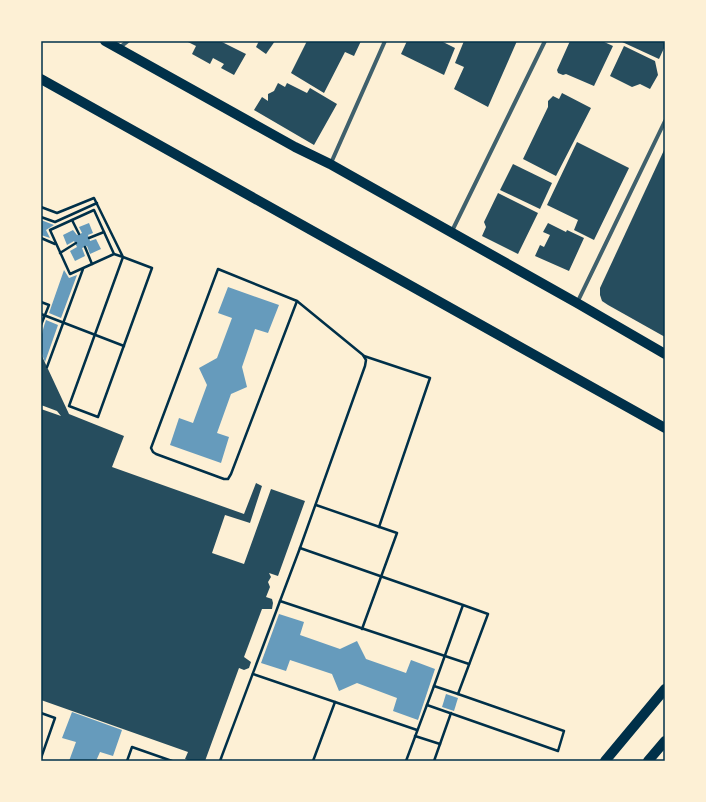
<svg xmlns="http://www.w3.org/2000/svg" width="706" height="802" font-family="Signika,sans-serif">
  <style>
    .water { fill: #669bbc }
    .building { fill: #264d5e }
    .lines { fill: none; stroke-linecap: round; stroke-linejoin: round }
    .path { stroke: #003049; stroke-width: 2.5 }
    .minor { stroke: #3f606c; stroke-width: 4 }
    .primary { stroke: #003049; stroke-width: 10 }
    .neatline { fill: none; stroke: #003049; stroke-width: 1.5 }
  </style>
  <rect width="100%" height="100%" fill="#fdf0d5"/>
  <!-- water -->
  <g class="water">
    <polygon points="41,220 54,225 46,230 50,238 41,235"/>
    <polygon points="89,223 93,233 88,235 90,241 96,239 101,249 90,254 87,246 82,248 85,256 75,261 70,251 77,247 74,241 67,245 63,235 73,230 77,235 82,233 79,227"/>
    <polygon points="64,270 69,278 77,275 61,318 49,313"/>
    <polygon points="228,287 279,305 268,333 255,329 242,367 247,387 231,394 217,433 229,437 221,463 170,445 179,418 193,423 207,385 199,368 217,358 232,318 218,313"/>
    <path d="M46 320 58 325 45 362C38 348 41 334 46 320Z"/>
    <polygon points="279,614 304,622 300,635 340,649 357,641 366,659 406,673 411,660 435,669 418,720 393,711 397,698 357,683 339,691 332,674 290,660 286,671 261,663"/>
    <polygon points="446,694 458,698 454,711 442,707"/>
    <polygon points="72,712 122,730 113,756 100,752 96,761 69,761 76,742 62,738"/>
  </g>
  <!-- building -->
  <g class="building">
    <polygon points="186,41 220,41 246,54 234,75 221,68 224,64 213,58 210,64 192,54 196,46"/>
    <polygon points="259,41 275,41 266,54 256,47"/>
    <polygon points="307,41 361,41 354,56 345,52 324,93 291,73"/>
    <polygon points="407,41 441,41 455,48 444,75 401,54"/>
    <polygon points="464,41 517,41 488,107 454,89 464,67 455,63"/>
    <polygon points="570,41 602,41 613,46 594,86 566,74 563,75 558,73 557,70"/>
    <polygon points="620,41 665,41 665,46 659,59"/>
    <polygon points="624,46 655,61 658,75 650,89 640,84 632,87 610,76"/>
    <polygon points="278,83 285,87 287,83 307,93 310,88 337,104 314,145 254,110 262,97 268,101 268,94 274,91"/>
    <polygon points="562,93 591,108 556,176 523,159 548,107 548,101 553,96 559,99"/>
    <polygon points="577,142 629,168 594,240 574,230 578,220 547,205"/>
    <polygon points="665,148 665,337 608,305 602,301 600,295 600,288"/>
    <polygon points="513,164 552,183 540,209 500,190"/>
    <polygon points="498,193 538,213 518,254 482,236 486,227 484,222"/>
    <polygon points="548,223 566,232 567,230 584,238 569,271 535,256 540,245 544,247 550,235 543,232"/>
    <polygon points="41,354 69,414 124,436 112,467 244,514 256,483 262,486 250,523 225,515 212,553 244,564 271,489 305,501 278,576 269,573 271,577 268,582 270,587 266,597 272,599 273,603 272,609 262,609 244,657 251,662 249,668 244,670 239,668 205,761 190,761 185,759 188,752 41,700 41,409 61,416 57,411 41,405"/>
  </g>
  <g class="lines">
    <!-- path -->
    <g class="path">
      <polyline points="41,207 57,213 94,198 123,257 152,268 98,417 69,406 123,257 114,254 70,274 50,230 94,210 114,254"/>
      <polyline points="41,217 55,222 97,203"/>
      <polyline points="72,220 79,234"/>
      <polyline points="41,238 55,244"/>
      <polyline points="89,238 104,232"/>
      <polyline points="85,247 92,264"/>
      <polyline points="60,253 76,243"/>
      <polygon points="218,269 297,301 231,474 228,479 224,479 156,454 153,452 151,448"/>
      <polyline points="297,301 363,355 366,360 365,366 300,548 463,605 434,686 458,694 488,614 463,605"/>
      <polyline points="41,302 49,305 41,325"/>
      <polyline points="41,314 124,346"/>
      <polyline points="364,356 430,378 379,527"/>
      <polyline points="47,367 83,269"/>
      <polyline points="316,505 397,533 362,629"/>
      <polyline points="300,548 280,601 469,664"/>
      <polyline points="253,674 417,730"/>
      <polyline points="427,705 558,751 564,731 458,694"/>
      <polyline points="41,713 55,718 41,758"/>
      <polyline points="415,736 440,744"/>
      <polyline points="127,761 132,747 172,761"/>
      <polyline points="220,761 280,601"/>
      <polyline points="313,761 335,702"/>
      <polyline points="406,761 434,686"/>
      <polyline points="434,761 451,713"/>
    </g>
    <!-- minor -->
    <g class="minor">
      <polyline points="119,48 128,41"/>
      <polyline points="331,163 385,41"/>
      <polyline points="452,231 545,41"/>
      <polyline points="577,303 665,121"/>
    </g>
    <!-- primary -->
    <g class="primary">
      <polyline points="105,41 295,147 330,164 577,303 665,354"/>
      <polyline points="41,79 665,428"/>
      <polyline points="605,761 665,689"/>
      <polyline points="648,761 665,741"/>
    </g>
  </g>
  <!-- border -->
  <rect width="706" height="802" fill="none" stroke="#fdf0d5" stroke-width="84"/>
  <rect x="42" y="42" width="622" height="718" class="neatline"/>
</svg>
